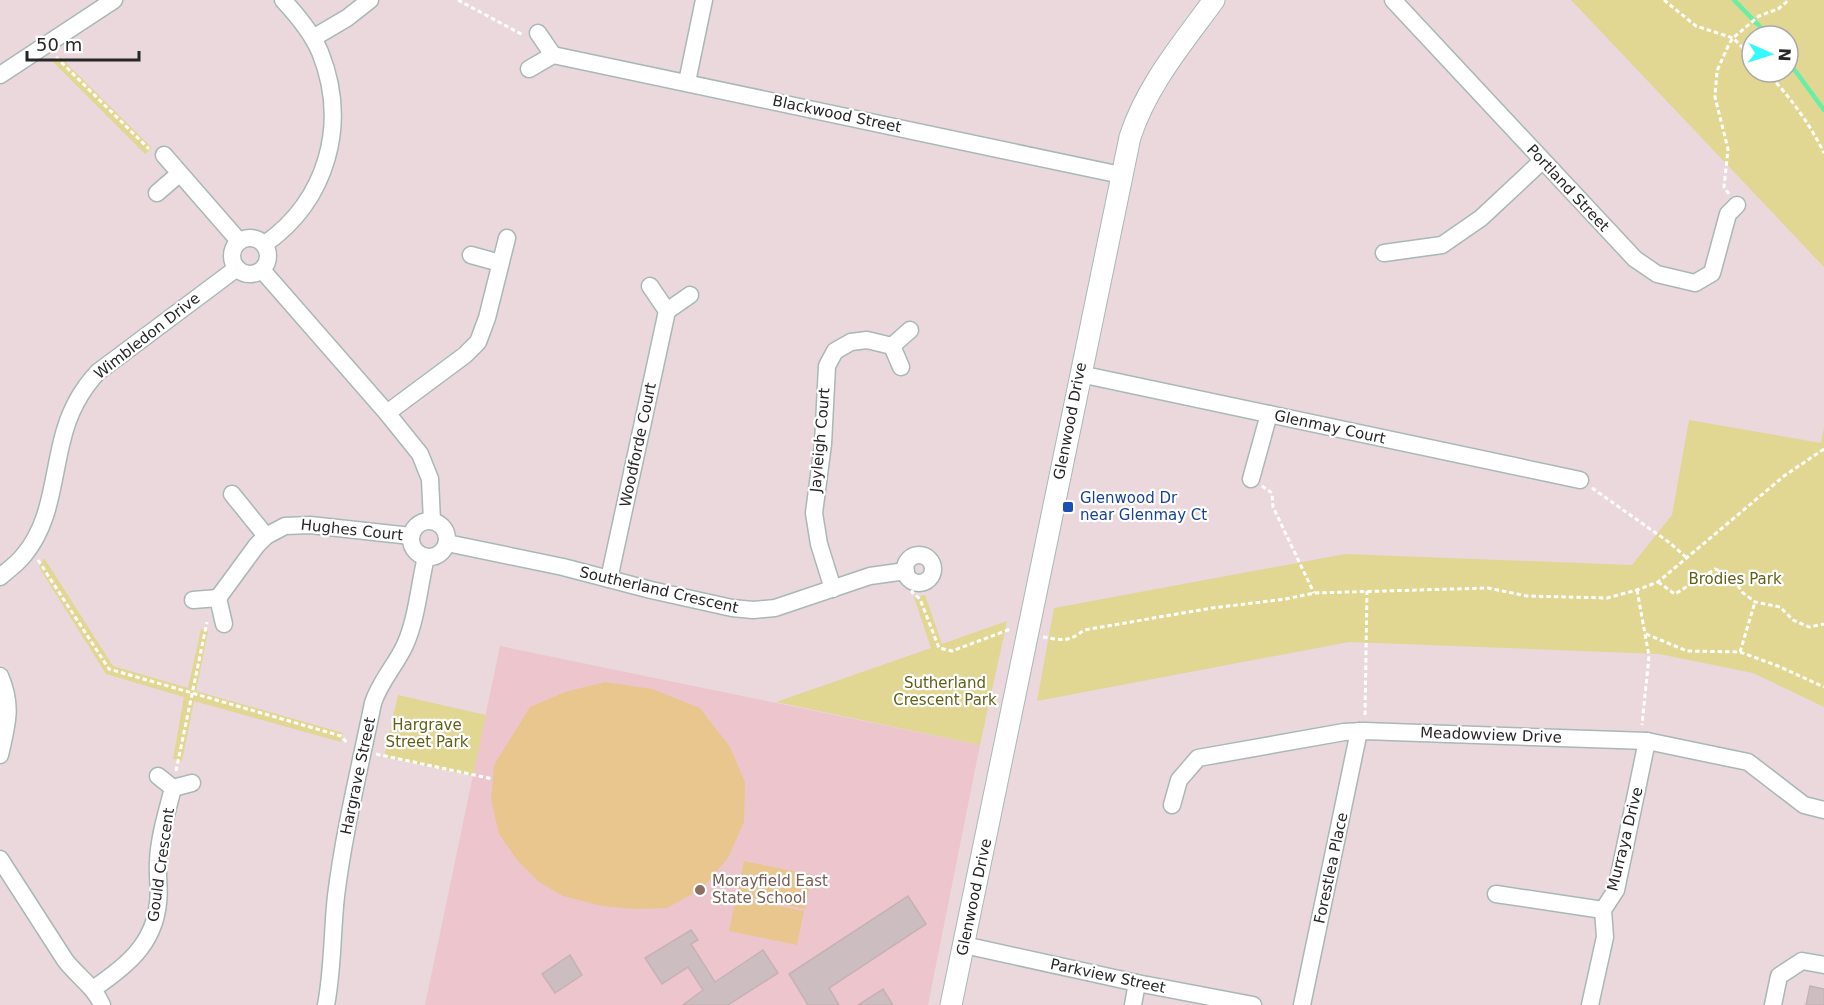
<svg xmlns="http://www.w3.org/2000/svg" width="1824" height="1005" font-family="'DejaVu Sans',sans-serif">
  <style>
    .education { fill: #ecc6cc }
    .green { fill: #e2d693; fill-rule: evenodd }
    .pitch { fill: #e9c68e }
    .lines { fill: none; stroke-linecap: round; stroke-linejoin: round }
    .stream { stroke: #69eea5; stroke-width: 4.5 }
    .building { fill: #ccbdc0; stroke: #c5b2b5; stroke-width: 1.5 }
    .minor-casing { stroke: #a8b8b7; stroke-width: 19 }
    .tertiary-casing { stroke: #a8b8b7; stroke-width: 23 }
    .path { stroke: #fff; stroke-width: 3; stroke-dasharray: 4.5 3; stroke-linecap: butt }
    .minor { stroke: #fff; stroke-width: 16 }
    .tertiary { stroke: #fff; stroke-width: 21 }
    .transit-dot { fill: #1a4fb4; stroke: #fff; stroke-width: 2 }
    .education-dot { fill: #8d6e63; stroke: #fff; stroke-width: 2 }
    .labels { text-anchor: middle; stroke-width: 4.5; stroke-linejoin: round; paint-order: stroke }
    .street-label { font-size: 15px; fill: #272727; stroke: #fff }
    .transit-label { font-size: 15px; fill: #164399; stroke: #fff; text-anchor: start }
    .park-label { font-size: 15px; fill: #626119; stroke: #fff }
    .education-label { font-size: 15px; fill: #785e54; stroke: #fff; text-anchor: start }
  </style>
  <rect width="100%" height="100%" fill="#ead8dc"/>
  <!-- education -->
  <polygon class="education" points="500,646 980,745 928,1005 425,1005"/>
  <!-- green -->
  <g class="green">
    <path d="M1571 0H1824V267ZM1752 36H1788V72H1752Z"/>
    <polygon points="60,57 152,148 145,154 53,62"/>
    <polygon points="1689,420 1821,443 1824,427 1824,707 1753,673 1659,654 1349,642 1037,701 1054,608 1345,554 1632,565 1672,515"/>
    <polygon points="44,558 113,666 188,688 201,629 208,631 196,691 343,733 341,742 194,701 182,761 173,759 184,697 106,674 39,567"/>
    <polygon points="925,595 942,644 1007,621 980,745 776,702 931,648 914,597"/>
    <polygon points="398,695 486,715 473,776 384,757"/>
  </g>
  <!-- pitch -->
  <g class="pitch">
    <polygon points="605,682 652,689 700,708 730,747 745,782 744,822 728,858 703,888 667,908 635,909 602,906 563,896 539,882 517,860 499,834 491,800 494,765 530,707 565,692"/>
    <polygon points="744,861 812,875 805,909 737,895"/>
    <polygon points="736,897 804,911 797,945 729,931"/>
  </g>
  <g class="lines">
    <!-- stream -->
    <g class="stream">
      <polyline points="1734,0 1769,36"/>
      <polyline points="1788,61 1824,110"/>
    </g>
  </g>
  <!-- building -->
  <g class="building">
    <polygon points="908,896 926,924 829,988 839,1005 808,1005 789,974"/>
    <polygon points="691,930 698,940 691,944 715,982 763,950 778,973 728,1005 683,1005 703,990 688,967 662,984 645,958"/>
    <polygon points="570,955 582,975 555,993 542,974"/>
    <polygon points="1810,986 1824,989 1824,1005 1806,1005"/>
    <polygon points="883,989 893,1005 858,1005"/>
  </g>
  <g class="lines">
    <!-- minor casing -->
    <g class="minor-casing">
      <g id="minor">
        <polyline points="1393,0 1635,259 1657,274 1695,283 1712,273 1728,214 1737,205"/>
        <polyline points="313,38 347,18 370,0"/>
        <polyline points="553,55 1121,175"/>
        <polyline points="529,69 553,55 538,33"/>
        <polyline points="0,75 114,0"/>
        <polyline points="687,82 704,0"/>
        <polyline points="164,155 239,241"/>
        <polyline points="157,193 179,174"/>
        <circle cx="250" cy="256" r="18"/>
        <path d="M265 244C327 200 349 124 320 52 312 33 297 15 283 0"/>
        <polyline points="1384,253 1442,245 1481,218 1542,161"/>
        <polyline points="471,255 500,263"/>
        <polyline points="262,270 387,413 420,454 430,479 432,521"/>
        <polyline points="650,286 667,311 690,295"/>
        <polyline points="901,367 892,346 910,330"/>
        <polyline points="1080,374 1580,480"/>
        <polyline points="387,413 465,355 478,342 487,318 507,238"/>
        <polyline points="1251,479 1269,414"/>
        <polyline points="232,494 266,536"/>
        <circle cx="429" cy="539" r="18"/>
        <polyline points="447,543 563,567 651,590 732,608 753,610 775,608 870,576 906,571"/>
        <circle cx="919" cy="569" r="14"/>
        <path d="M0 577C8 570 17 564 24 555 51 523 52 480 62 441 68 415 79 392 98 372L237 268"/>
        <polyline points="609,579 667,311"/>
        <polyline points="833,589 819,544 814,513 823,444 827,366 835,351 851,342 867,340 892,346"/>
        <polyline points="218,598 257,545 266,536 285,526 310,525 411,536"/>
        <polyline points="193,600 218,598 224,624"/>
        <path d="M0 676C13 706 7 724 0 755"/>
        <polyline points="158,776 173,788 192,783"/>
        <polyline points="1172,805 1179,780 1198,758 1344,732 1364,731 1647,741 1748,762 1804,805 1824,810"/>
        <path d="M0 859 65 960C77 976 94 986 102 1005"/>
        <polyline points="1496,894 1603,910"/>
        <polyline points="964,945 1137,983 1253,1005"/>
        <path d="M93 989C125 967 154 945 158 903 160 889 157 875 158 861 159 837 167 812 173 788"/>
        <path d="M326 1005C333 969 332 932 336 896 344 831 360 767 373 703 380 681 396 665 405 645 417 618 419 586 426 557"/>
        <polyline points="1133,1005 1137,983"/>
        <polyline points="1302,1005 1359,731"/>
        <polyline points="1590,1005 1605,937 1603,910 1616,890 1647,741"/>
        <polyline points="1773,1005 1779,976 1802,961 1824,965"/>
      </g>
    </g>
    <!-- tertiary casing -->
    <g class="tertiary-casing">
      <path id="tertiary" d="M951 1005 1130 137C1147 85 1182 44 1214 0"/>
    </g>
    <!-- path -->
    <g class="path">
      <polyline points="458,0 523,35"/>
      <polyline points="1664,0 1696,26 1733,38 1752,57"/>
      <polyline points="56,57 149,149"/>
      <path d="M1766 72C1789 95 1810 124 1824 153"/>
      <polyline points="1729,194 1724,187 1728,149 1715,97 1717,71 1729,44 1733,38 1759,16 1778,9 1789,0"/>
      <polyline points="1262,486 1272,493 1273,507 1314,593"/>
      <polyline points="1592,488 1670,543 1687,558"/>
      <polyline points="38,560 109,669 341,736 348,744"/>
      <polyline points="1658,582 1675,594 1715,569 1732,576 1742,592 1755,602 1780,607 1793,620 1809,627 1824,624"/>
      <polyline points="915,583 912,592 920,599 939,648 952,651 1008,630 1011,631"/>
      <polyline points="1637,590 1649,656 1642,725"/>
      <polyline points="1646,634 1687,651 1740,652 1778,666 1824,687"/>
      <path d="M1043 637C1062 640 1068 643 1084 630L1212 608 1286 599 1314 593 1488 588 1527 596 1607 598 1637 590 1658 582 1784 476 1824 449"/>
      <polyline points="1740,652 1755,602"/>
      <polyline points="1365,715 1367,591"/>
      <polyline points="376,754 493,779"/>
      <polyline points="176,771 207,622"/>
    </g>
    <!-- minor -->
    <use href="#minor" class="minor"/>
    <!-- tertiary -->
    <use href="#tertiary" class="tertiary"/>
  </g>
  <!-- markers -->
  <rect class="transit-dot" x="1062" y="501" width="12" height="12" rx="3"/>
  <circle class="education-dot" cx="700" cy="890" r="6"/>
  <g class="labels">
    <!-- street labels -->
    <g class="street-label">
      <text transform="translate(837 114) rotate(12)" y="5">Blackwood Street</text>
      <text transform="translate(1568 188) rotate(47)" y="5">Portland Street</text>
      <text transform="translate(147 336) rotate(-38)" y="5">Wimbledon Drive</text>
      <text transform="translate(1070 421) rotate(-79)" y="5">Glenwood Drive</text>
      <text transform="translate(1330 427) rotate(12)" y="5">Glenmay Court</text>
      <text transform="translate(820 440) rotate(-85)" y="5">Jayleigh Court</text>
      <text transform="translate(638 445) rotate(-78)" y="5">Woodforde Court</text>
      <text transform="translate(352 530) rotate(6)" y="5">Hughes Court</text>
      <text transform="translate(659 590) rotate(13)" y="5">Southerland Crescent</text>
      <text transform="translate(1491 735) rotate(2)" y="5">Meadowview Drive</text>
      <text transform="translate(358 776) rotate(-78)" y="5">Hargrave Street</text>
      <text transform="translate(1625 839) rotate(-76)" y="5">Murraya Drive</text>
      <text transform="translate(161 865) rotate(-82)" y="5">Gould Crescent</text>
      <text transform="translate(1331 868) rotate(-78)" y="5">Forestlea Place</text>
      <text transform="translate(974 897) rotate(-78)" y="5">Glenwood Drive</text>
      <text transform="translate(1108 976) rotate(12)" y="5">Parkview Street</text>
    </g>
    <!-- transit labels -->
    <g class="transit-label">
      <text x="1080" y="503">Glenwood Dr<tspan x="1080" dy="17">near Glenmay Ct</tspan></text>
    </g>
    <!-- park labels -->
    <g class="park-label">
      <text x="1735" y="584">Brodies Park</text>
      <text x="945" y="688">Sutherland<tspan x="945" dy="17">Crescent Park</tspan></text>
      <text x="427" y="730">Hargrave<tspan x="427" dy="17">Street Park</tspan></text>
    </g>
    <!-- education labels -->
    <g class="education-label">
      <text x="712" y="886">Morayfield East<tspan x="712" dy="17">State School</tspan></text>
    </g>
  </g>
  <!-- north arrow -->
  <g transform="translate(1770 54) rotate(93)"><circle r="28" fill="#ffffff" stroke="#a9a9a9" stroke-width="1.5"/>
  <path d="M0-4.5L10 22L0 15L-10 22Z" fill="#35f9fa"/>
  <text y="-9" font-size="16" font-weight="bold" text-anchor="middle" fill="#272727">N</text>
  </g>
  <!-- scale -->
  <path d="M27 51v9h112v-9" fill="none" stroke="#272727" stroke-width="3"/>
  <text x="36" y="51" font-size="18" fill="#272727" stroke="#ffffff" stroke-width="4.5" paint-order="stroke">50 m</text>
</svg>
